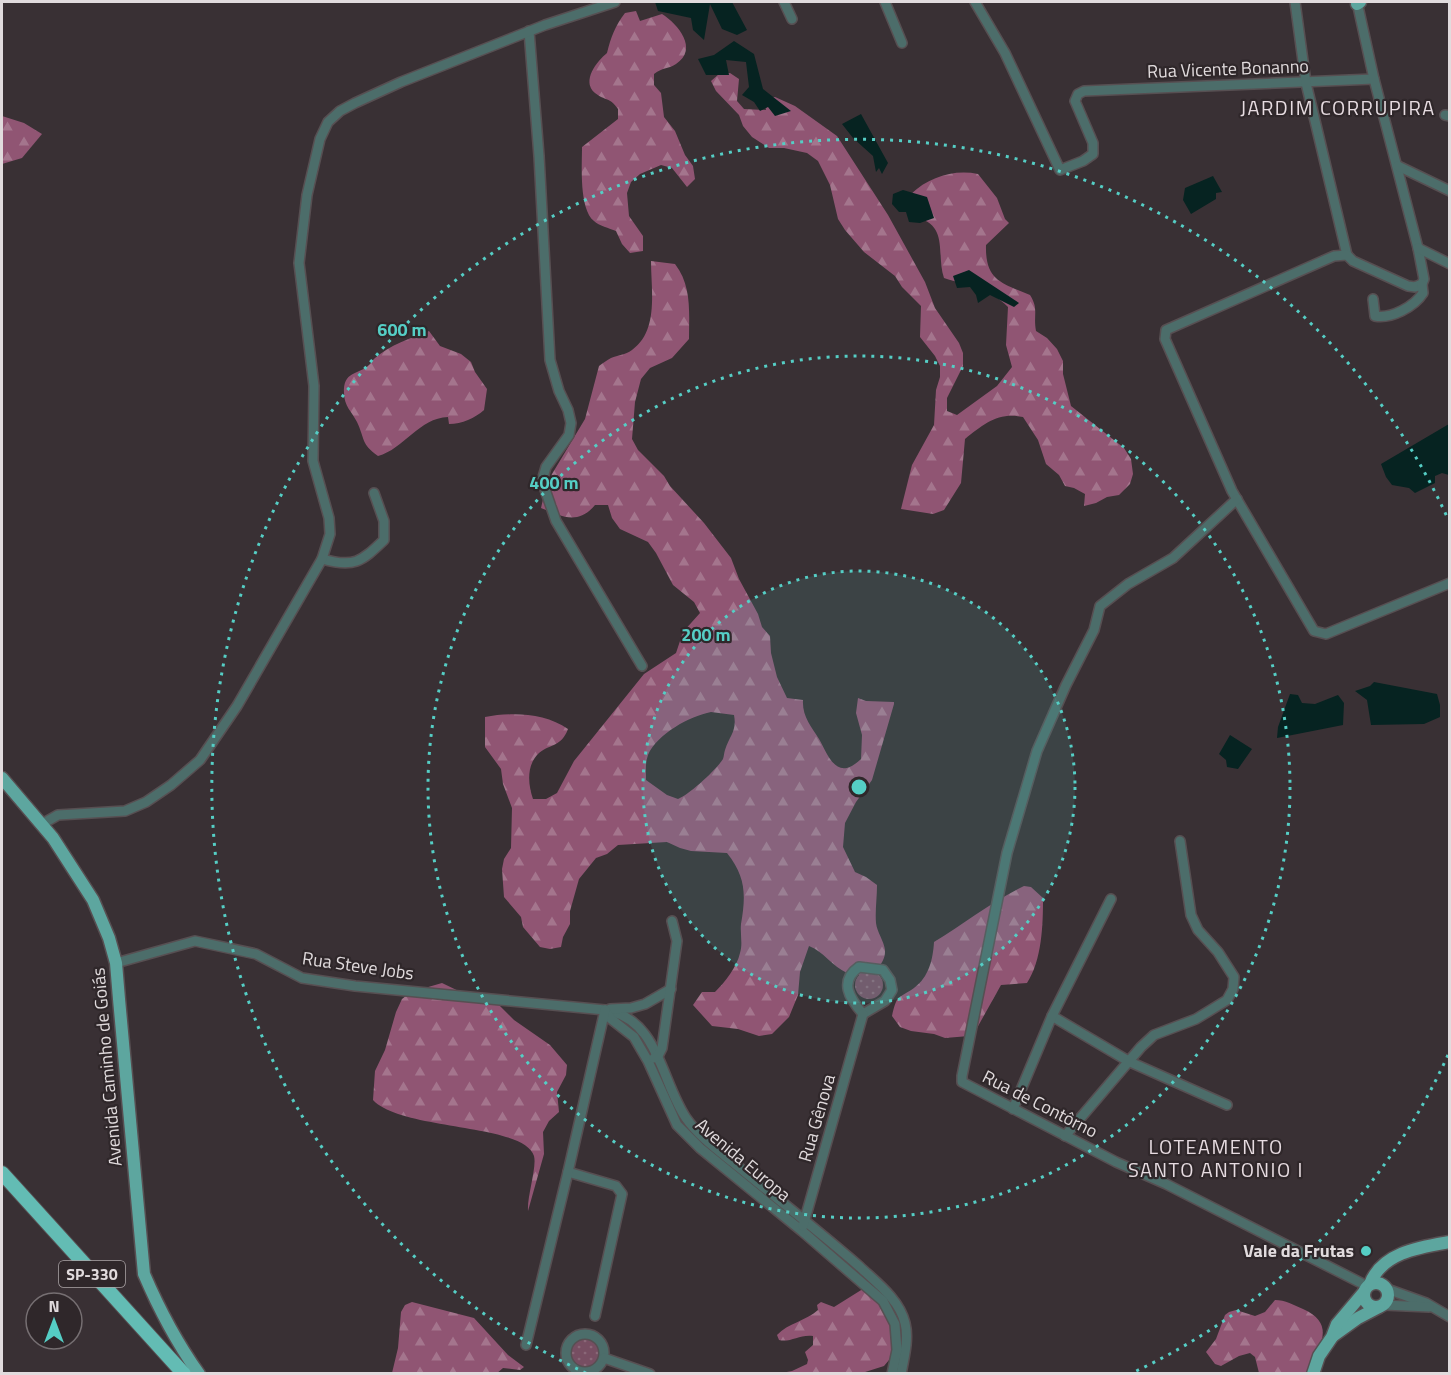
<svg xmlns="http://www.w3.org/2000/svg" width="1451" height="1375" font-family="'Titillium Web',sans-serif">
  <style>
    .forest { fill: url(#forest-firs); fill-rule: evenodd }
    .park { fill: url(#park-dots) }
    .water { fill: #062321 }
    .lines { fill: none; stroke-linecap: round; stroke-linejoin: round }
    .minor-casing { stroke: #574f52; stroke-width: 12 }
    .major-casing { stroke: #574f52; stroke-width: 15 }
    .highway-casing { stroke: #574f52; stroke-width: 16 }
    .minor { stroke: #4c6d6a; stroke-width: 9 }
    .major { stroke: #5da69f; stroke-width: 12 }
    .highway { stroke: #63bcb4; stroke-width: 14 }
    .ring { fill: none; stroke: #55cec5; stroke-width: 3; stroke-dasharray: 3 6 }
    .poi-dot { fill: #55cec5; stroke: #2f272a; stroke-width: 2 }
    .labels { text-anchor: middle; stroke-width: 4.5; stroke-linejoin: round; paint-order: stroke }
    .shield { fill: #2f272a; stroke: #aca5a7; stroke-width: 1.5 }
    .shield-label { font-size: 16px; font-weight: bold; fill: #e1dbdd }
    .street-label { font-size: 18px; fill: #e1dbdd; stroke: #2f272a }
    .poi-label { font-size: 18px; font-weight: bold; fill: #e1dbdd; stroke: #2f272a; text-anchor: end }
    .neighbourhood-label { font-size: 20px; letter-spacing: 1.5px; fill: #e7dce1; stroke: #2f272a }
    .centre { fill: #55cec5; stroke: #2f272a; stroke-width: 3 }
    .ring-label { font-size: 18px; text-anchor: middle; font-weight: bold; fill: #55cec5; stroke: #2f272a; stroke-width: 4.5; stroke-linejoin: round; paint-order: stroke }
  </style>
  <defs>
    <pattern id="forest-firs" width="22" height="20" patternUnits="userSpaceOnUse" patternTransform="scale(1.5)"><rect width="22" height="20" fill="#905573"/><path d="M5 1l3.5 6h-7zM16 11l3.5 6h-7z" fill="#a4758d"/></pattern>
    <pattern id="park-dots" width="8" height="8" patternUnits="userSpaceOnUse" patternTransform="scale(1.5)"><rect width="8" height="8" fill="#774e62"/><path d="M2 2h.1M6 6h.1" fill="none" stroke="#8a6778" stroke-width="1.8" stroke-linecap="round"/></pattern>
  </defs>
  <rect width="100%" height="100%" fill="#393034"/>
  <!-- forest -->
  <g class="forest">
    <path d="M636 11 640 21 662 14C678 24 699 49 676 64 669 69 663 67 654 74V85L661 93 664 117 675 131 685 155 693 166 695 179 687 187 672 168 661 165 640 174 631 182 627 193 629 216 643 236V251L630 253 622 244 616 231C609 228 599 226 594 221 579 209 582 166 582 147L618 119V109C610 97 605 101 595 93 581 81 597 61 607 53 611 37 615 26 625 13Z"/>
    <path d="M730 73 739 79 737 101 744 109 766 110 764 99 775 97 795 106 837 136 888 215 925 282 935 308 959 343 963 353V366L947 398V411L957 415 997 386 1012 367 1006 345 1008 307C991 289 968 286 944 278 936 255 949 225 917 218L911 194C929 177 954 169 978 174L997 198 1005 219 1009 223 986 245C985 281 1002 283 1030 295 1039 309 1033 315 1036 331L1047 338 1057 349 1063 361V374L1071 406 1124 448 1131 459 1133 474 1130 484 1119 495 1107 497 1096 503 1084 506 1085 494 1074 488 1065 486 1059 475 1046 464 1038 440 1023 417C998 412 984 424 965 439L961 483 944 510 933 514 901 509 912 465 934 425 936 390 940 377V366L935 356 920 337 921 306 902 287 895 276 864 252 845 230 838 219 830 185 818 161 807 153 784 148H769L752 137 743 126 739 115 716 91 711 81 719 74Z"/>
    <polygon points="2,116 24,123 42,134 22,158 2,164"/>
    <path d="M651 261 675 264C692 286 689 312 689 339L672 358 650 368 641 379 635 402 632 439 638 450 664 476 670 486 704 523 731 558 739 579 758 614 762 627 770 636 771 653 777 677 787 698 803 700C802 716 811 726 819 739 829 757 837 782 861 759L862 735 856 713 858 698 866 701 894 702V704L872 780 856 802 845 823 843 847 855 872 866 877 877 885C877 898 875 911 876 923 877 932 884 941 885 950 886 969 863 980 847 973 832 966 824 952 809 946L800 972 798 995 789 1017 772 1034 759 1036 738 1029 712 1026 693 1005 702 992H715C725 982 737 967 740 953 743 944 740 934 741 924 746 895 746 877 727 853L691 851 680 848 667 842 618 845 607 854 596 858 579 879 570 911V924L563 937 561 947 550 949 540 947 523 927 521 917 504 897 502 869 504 859 511 848 512 808 503 784 501 769 485 747V717C512 712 545 713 568 729 561 747 552 743 539 753 526 765 528 785 533 799H546L557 793 574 761 644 674 676 653 683 632 700 613 694 602 673 585 656 553 648 542 620 529 612 518 608 505H595C578 525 563 517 541 508L544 495 552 474 585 419 599 366C603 363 607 360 611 358 618 355 625 355 632 350 659 331 651 290 651 261ZM711 712 734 715C737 731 730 735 725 750 724 753 724 756 723 759 717 769 689 795 678 799L667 795 646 780C646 772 645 763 648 755 657 734 690 716 711 712Z"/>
    <path d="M429 331 440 346 461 354 471 362 475 372 487 389 484 410C475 418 462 424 449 424L448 417C419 418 404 449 378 456 361 444 365 439 357 422 352 412 344 406 344 393 343 371 358 375 369 365 372 363 372 360 375 358 390 345 411 338 429 331Z"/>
    <path d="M1024 886 1031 887 1043 898C1043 925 1042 960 1027 983L1001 985 977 1028 969 1036 945 1038 934 1034 911 1031 900 1027 892 1016C897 994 898 999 914 988 929 977 933 959 934 942 964 924 992 901 1024 886Z"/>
    <path d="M442 983 469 996 499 1005 514 1020 550 1045 567 1065 566 1075 557 1092 559 1112 549 1121 543 1132 544 1154 528 1211C527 1196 537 1167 534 1156 524 1123 402 1131 373 1100L375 1071 385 1050 396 1012 402 999 411 992Z"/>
    <path d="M874 1282 883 1305 902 1330 903 1339 899 1348 884 1366 862 1373 776 1374 792 1371 807 1364 808 1360 805 1352 813 1345V1336C800 1334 790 1343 779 1340L777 1335C788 1323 806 1321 818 1310L817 1305 821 1302 834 1307Z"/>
    <path d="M1275 1300C1285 1300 1294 1305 1303 1309 1338 1325 1318 1347 1308 1373H1259L1255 1357 1250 1353 1239 1356 1221 1366 1215 1364 1206 1352 1216 1339 1225 1315 1229 1312 1236 1310 1255 1316 1265 1312Z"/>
    <polygon points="412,1302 474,1318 508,1355 524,1367 520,1370 503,1368 496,1374 392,1373 398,1348 401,1312 405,1305"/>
  </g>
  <!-- park -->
  <g class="park">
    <circle cx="869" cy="985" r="14"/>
    <circle cx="585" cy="1353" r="17"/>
  </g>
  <!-- water -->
  <g class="water">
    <polygon points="655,2 732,2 747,30 737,35 722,29 710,4 704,40 693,30 691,18 658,11"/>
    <polygon points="734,41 754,54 763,89 791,111 775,116 768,107 760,111 754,102 742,95 749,87 746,62 726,60 729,75 706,75 698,59 714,55"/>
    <polygon points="861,114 888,163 882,174 879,168 876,172 873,156 853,138 842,124"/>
    <polygon points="1213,176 1222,192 1216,193 1216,199 1191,214 1183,200 1185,188"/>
    <polygon points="903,190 927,197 934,218 920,223 909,222 906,212 899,212 892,204 893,194"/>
    <polygon points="969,270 1019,303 1014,307 990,295 978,303 976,295 970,287 957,288 953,276"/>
    <polygon points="1449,424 1449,475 1442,473 1435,476 1435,483 1415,493 1409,488 1392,485 1386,477 1381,464"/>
    <polygon points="1374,682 1437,694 1440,705 1440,717 1424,724 1371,725 1367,700 1355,691 1370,686"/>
    <polygon points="1290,694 1298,695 1302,703 1315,704 1338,695 1344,703 1343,725 1277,738 1278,727"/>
    <polygon points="1230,735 1252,749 1238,769 1227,767 1226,760 1219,754"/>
  </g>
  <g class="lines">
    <!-- minor casing -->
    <g class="minor-casing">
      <g id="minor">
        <polyline points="784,2 792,19"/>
        <polyline points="885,2 902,43"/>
        <polyline points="975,2 1005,53 1060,170 1083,161 1093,154 1093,143 1075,101 1078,94 1084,91 1374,79"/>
        <polyline points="1295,2 1306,83 1347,255"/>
        <polyline points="1357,2 1374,79 1418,248 1424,279 1422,284 1415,287 1408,286 1353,261 1347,255 1334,256 1166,330 1165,339 1232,491 1314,631 1326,634 1450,583"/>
        <polyline points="529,31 539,156 550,360 559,391 568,410 571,423 569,435 546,467 542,481 556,521 642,666"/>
        <polyline points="1445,115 1450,116"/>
        <polyline points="1398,166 1450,191"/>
        <polyline points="1418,248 1450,264"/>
        <path d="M1373 299 1375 316C1391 319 1414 307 1423 293L1422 284"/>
        <polyline points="1237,499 1173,558 1128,584 1100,606 1094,630 1066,685 1037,751 1007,853 962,1076 962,1082 1116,1162 1166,1184 1367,1286"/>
        <path d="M322 559C354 568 361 562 384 540V521L374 493"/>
        <polyline points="42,824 58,815 125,811 146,802 171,785 200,760 237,706 322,559 330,534 329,518 313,461 314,386 299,263 307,195 320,139 328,122 340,111 355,103 401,82 545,25 615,2"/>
        <path d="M116 963 195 941 256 954 302 978 355 986 605 1010C658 1018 661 1081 686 1118 700 1138 722 1153 740 1168 780 1201 821 1233 860 1267 877 1283 899 1299 905 1323 909 1339 904 1358 901 1374"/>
        <path d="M859 967 883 970 890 980 892 990 885 1001 863 1014C849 998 839 981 859 967Z"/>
        <polyline points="610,1009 631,1008 645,1004 671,989"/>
        <polyline points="605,1010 611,1019 634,1037 648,1061 677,1125 700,1148 802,1231 883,1301 895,1324 897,1350 892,1374"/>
        <polyline points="1052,1016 1130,1062 1227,1105"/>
        <polyline points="654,1058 658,1056 662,1048 677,941 672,921"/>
        <polyline points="1013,1109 1052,1016 1111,899"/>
        <polyline points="1065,1136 1141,1047 1154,1035 1196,1019 1227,1000 1233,989 1234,977 1218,952 1198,930 1191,915 1180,841"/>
        <polyline points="568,1172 616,1186 622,1194 595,1316"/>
        <polyline points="803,1226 863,1014"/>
        <polyline points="1387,1289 1426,1303 1450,1317"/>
        <polyline points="1384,1305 1429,1307"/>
        <circle cx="585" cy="1353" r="19"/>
        <polyline points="526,1345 568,1172 605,1010"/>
        <polyline points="604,1358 650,1374"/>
      </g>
    </g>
    <!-- major casing -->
    <g class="major-casing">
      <g id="major">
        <polyline points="1357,4 1360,2"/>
        <path d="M2 778 53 838 93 900 109 938 116 963 119 999 144 1274C159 1309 177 1343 199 1374"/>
        <circle cx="1376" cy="1295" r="12"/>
        <path d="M1370 1284C1382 1252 1421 1247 1450 1242"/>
        <polyline points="1333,1336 1358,1318 1379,1307"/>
        <polyline points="1313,1374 1319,1356 1332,1337 1337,1324 1364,1292"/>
      </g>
    </g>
    <!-- highway casing -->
    <g class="highway-casing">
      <polyline id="highway" points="2,1173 184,1374"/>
    </g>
    <!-- minor -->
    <use href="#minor" class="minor"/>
    <!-- major -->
    <use href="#major" class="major"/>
    <!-- highway -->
    <use href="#highway" class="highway"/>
  </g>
  <!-- distance rings -->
  <circle cx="859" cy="787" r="216" fill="#55cec5" fill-opacity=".12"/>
  <g class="ring">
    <circle cx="859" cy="787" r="216"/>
    <circle cx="859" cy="787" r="431"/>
    <path d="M1448 1055A647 647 0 0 1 1132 1373M586 1373A647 647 0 1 1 1448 519"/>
  </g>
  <!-- markers -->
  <circle class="poi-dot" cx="1366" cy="1251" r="6"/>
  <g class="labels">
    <!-- shield labels -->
    <rect class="shield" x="59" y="1261" width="66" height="26" rx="4.5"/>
    <g class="shield-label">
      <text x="92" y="1280">SP-330</text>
    </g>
    <!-- street labels -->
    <g class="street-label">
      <text transform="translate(1228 69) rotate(-2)" y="6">Rua Vicente Bonanno</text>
      <text transform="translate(358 966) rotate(8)" y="6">Rua Steve Jobs</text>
      <text transform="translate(107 1067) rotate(-95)" y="6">Avenida Caminho de Goiás</text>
      <text transform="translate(1040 1104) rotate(27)" y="6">Rua de Contôrno</text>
      <text transform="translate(817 1118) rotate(-74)" y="6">Rua Gênova</text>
      <text transform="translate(743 1160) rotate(40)" y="6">Avenida Europa</text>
    </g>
    <!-- poi labels -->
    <g class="poi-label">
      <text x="1354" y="1257">Vale da Frutas</text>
    </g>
    <!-- neighbourhood labels -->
    <g class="neighbourhood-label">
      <text x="1338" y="115">JARDIM CORRUPIRA</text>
      <text x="1216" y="1154">LOTEAMENTO<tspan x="1216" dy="23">SANTO ANTONIO I</tspan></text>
    </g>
  </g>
  <circle cx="859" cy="787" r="9" class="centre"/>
  <g class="ring-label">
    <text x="402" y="336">600 m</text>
    <text x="554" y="489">400 m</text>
    <text x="706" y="641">200 m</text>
  </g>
  <!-- border -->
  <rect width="1451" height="1375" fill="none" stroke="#e1dbdd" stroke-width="6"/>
  <!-- north arrow -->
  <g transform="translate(54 1321)"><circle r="28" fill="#2f272a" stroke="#766f72" stroke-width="1.5"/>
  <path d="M0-4.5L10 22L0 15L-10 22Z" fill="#55cec5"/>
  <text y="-9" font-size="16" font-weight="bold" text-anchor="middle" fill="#e1dbdd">N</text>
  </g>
</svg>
